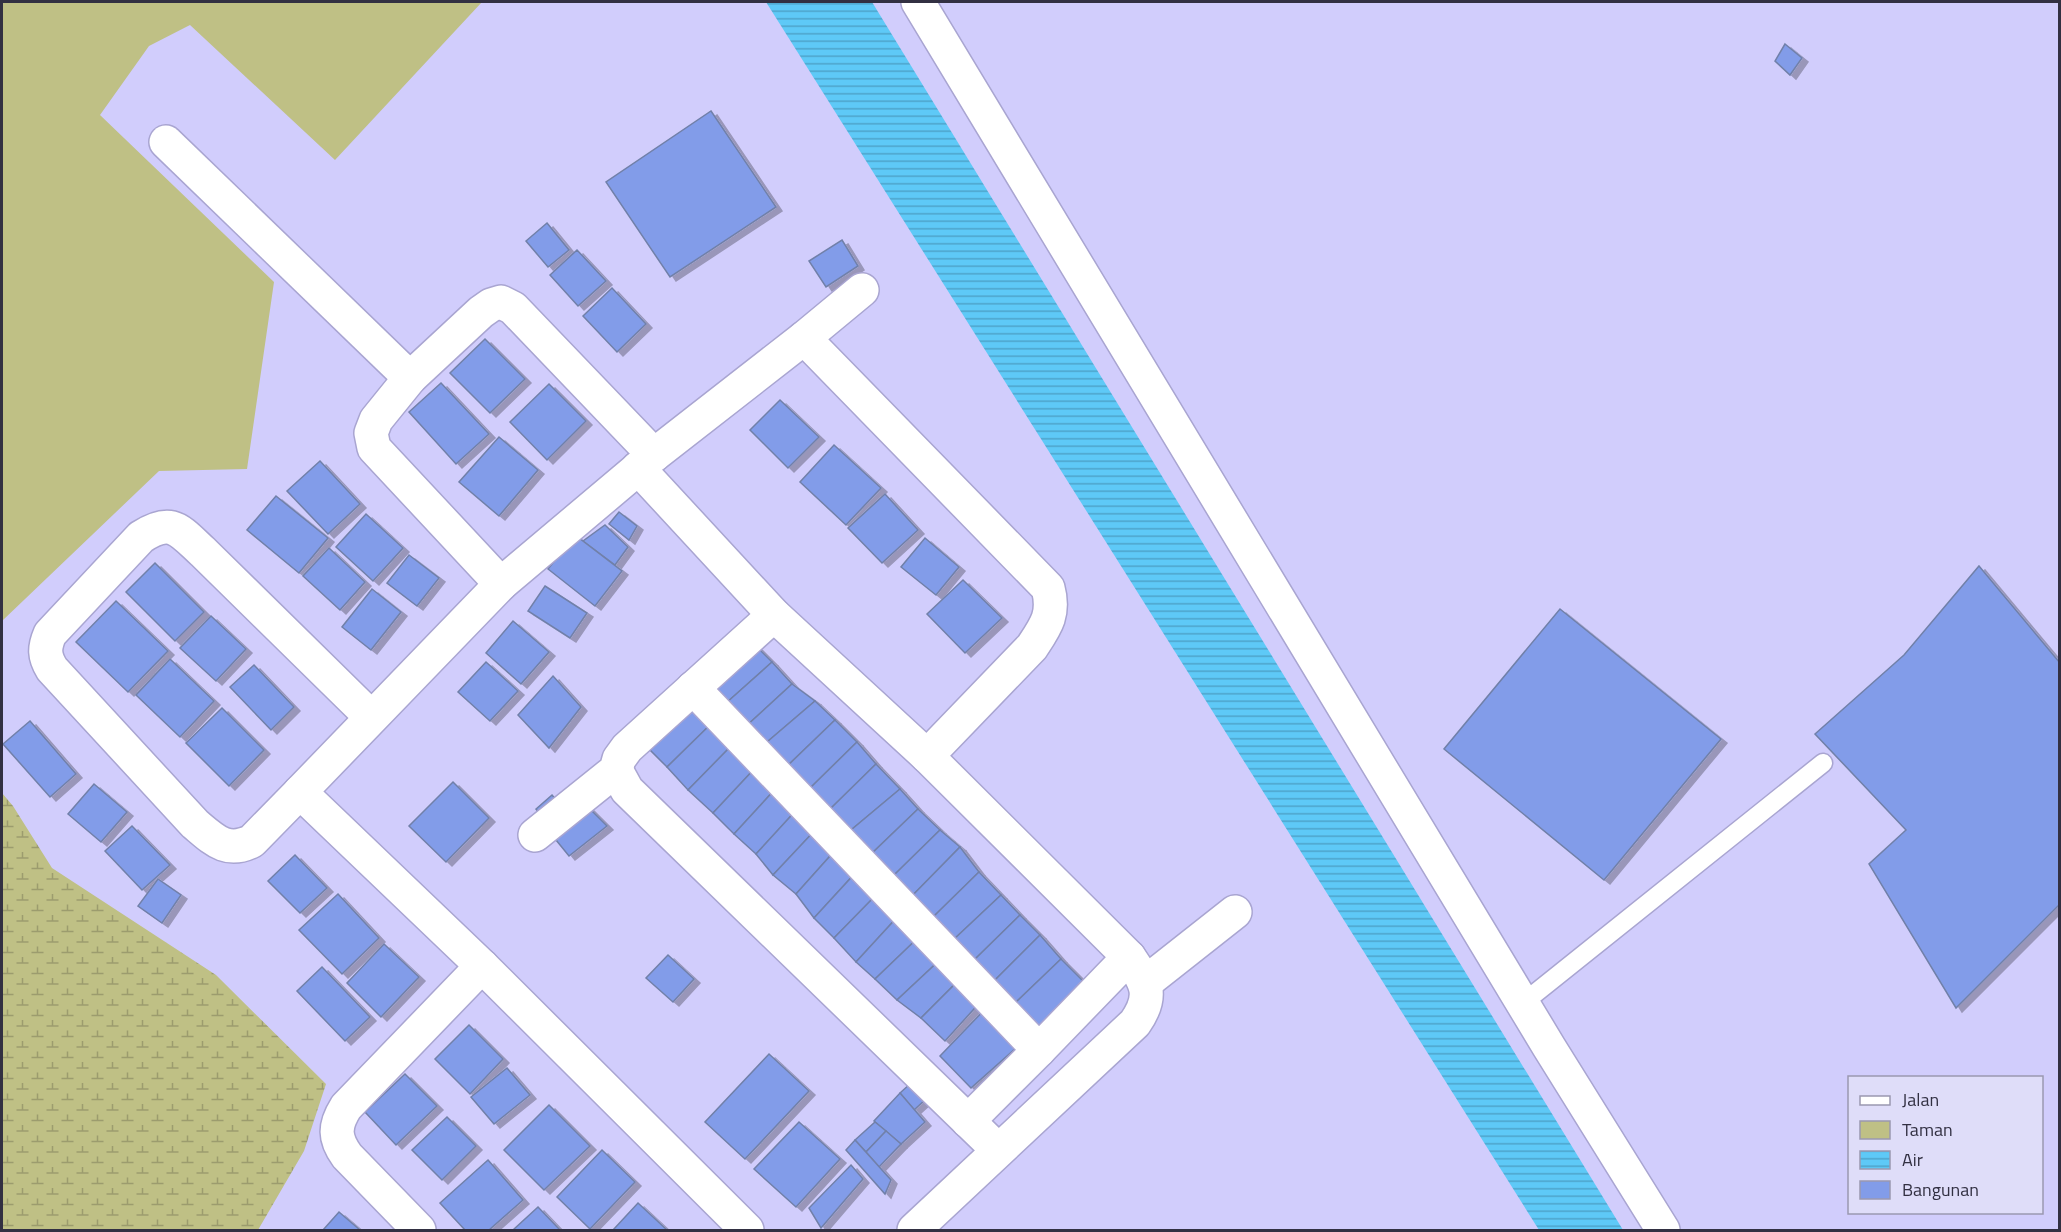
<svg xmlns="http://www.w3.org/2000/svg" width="2061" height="1232" font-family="'Titillium Web',sans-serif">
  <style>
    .green { fill: #bfc085 }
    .wetland { fill: url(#wetland-marsh) }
    .water { fill: url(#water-rules) }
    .building { fill: #829ce9; stroke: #7180a9; stroke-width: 1.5; filter: url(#shadow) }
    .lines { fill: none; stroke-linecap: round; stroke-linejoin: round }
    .service-casing { stroke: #a9a5d1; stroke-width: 21 }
    .minor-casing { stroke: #a9a5d1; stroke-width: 36 }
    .service { stroke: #fff; stroke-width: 18 }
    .minor { stroke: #fff; stroke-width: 33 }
  </style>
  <defs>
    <pattern id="wetland-marsh" width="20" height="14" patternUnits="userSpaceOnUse" patternTransform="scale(1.5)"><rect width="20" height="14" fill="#bfc085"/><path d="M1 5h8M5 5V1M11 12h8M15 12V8" fill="none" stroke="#9c9c6e"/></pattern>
    <pattern id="water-rules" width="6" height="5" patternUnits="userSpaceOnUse" patternTransform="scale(1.5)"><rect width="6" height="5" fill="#5ec9f7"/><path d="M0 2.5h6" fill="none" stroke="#4ea4ca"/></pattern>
    <filter id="shadow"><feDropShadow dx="6" dy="4" stdDeviation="0" flood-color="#0004"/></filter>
  </defs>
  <rect width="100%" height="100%" fill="#d1cdfc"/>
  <!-- green -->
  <polygon class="green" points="2,2 482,2 335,160 190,25 149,46 100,115 274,282 247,469 159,471 2,621"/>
  <!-- wetland -->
  <polygon class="wetland" points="2,793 13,806 52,868 216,975 326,1084 304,1151 258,1230 2,1230"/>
  <!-- water -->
  <polygon class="water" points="766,2 872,2 1623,1230 1539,1230"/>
  <!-- building -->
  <g class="building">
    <polygon points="1785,44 1802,58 1790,75 1775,61"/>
    <polygon points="711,111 776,207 670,277 606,182"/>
    <polygon points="547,223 569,250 548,267 526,241"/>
    <polygon points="842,240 858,266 826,287 809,261"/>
    <polygon points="577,250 606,281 578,306 550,275"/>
    <polygon points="612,288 646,324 617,352 583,316"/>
    <polygon points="485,339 525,379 490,413 450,373"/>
    <polygon points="441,383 489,434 456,464 409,412"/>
    <polygon points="549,384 586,421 547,460 510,422"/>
    <polygon points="780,400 819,437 788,468 750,430"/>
    <polygon points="499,437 538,470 499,516 459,482"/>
    <polygon points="834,445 881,488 846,525 800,482"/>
    <polygon points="320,461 360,504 328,534 287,491"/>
    <polygon points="885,494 918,530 882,563 848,528"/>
    <polygon points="276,496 328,538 299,573 247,530"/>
    <polygon points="619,512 637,526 629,540 609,524"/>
    <polygon points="366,514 403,548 373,581 336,547"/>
    <polygon points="605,525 628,547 615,565 583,541"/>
    <polygon points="575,535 622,571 595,606 548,569"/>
    <polygon points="925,538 959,567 936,595 901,567"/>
    <polygon points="329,548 365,582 340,610 303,576"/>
    <polygon points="409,555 439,578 417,606 387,583"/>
    <polygon points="155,563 204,612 175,641 126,592"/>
    <polygon points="1979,566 2060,663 2060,904 1956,1008 1869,864 1906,830 1815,734 1904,655"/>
    <polygon points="963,580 1002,618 965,653 927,614"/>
    <polygon points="545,586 587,613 570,638 528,611"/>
    <polygon points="372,589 401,612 371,650 342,627"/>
    <polygon points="116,601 168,651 128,692 76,642"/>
    <polygon points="1560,609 1721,739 1604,880 1444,749"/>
    <polygon points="211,616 246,649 216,681 180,648"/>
    <polygon points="513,621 549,652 521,684 486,653"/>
    <polygon points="750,640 772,662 725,704 706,683"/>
    <polygon points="170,659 214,701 180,737 136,695"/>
    <polygon points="486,662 518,691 490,721 458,692"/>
    <polygon points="772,662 792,684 744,728 725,704"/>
    <polygon points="254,665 294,707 271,730 230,687"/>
    <polygon points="553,676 581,707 549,748 518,715"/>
    <polygon points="792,684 815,701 760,748 744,728"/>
    <polygon points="695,698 714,721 667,767 643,743"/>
    <polygon points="815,701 835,720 781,772 760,748"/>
    <polygon points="222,708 264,750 229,786 186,743"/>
    <polygon points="835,720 857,742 803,795 781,772"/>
    <polygon points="30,721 76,774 50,797 3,744"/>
    <polygon points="714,721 734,743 688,790 667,767"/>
    <polygon points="857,742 876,764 824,815 803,795"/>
    <polygon points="734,743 757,766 713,813 688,790"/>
    <polygon points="876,764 900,789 845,835 824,815"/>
    <polygon points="757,766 778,786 734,834 713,813"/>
    <polygon points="453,782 489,818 446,862 409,826"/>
    <polygon points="94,784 127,812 101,842 68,814"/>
    <polygon points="778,786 800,806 756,854 734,834"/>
    <polygon points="900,789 918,809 867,858 845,835"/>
    <polygon points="552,795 564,809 547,823 536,809"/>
    <polygon points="587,806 607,826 569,856 552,835"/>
    <polygon points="800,806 819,826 773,875 756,854"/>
    <polygon points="918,809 940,830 891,878 867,858"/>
    <polygon points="132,826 170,865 142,890 105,851"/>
    <polygon points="819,826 839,846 796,894 773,875"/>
    <polygon points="940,830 960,847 909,899 891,878"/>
    <polygon points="839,846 859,869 814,918 796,894"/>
    <polygon points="960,847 979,872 930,920 909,899"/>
    <polygon points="295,855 327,888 300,913 268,881"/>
    <polygon points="859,869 879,892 834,938 814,918"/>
    <polygon points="979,872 1001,895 951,942 930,920"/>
    <polygon points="158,879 181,895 162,923 138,906"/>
    <polygon points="879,892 901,913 856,962 834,938"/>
    <polygon points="338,894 379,938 342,974 299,930"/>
    <polygon points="1001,895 1020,915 969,965 951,942"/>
    <polygon points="901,913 923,933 875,979 856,962"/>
    <polygon points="1020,915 1040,935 991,984 969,965"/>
    <polygon points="923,933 943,957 897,1000 875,979"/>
    <polygon points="1040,935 1061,959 1013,1005 991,984"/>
    <polygon points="384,944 419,977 381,1017 347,983"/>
    <polygon points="668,955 694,979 673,1002 646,978"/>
    <polygon points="943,957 964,975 921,1018 897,1000"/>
    <polygon points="1061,959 1084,982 1038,1031 1013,1005"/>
    <polygon points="322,967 370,1017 345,1041 297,991"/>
    <polygon points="964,975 983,999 945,1041 921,1018"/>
    <polygon points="989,1005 1025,1040 971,1088 940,1056"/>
    <polygon points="469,1025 503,1059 470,1094 435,1059"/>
    <polygon points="769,1054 809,1091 745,1159 705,1122"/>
    <polygon points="507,1068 530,1095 494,1124 471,1097"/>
    <polygon points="405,1074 437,1106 396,1145 365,1112"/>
    <polygon points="912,1082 925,1100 914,1110 900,1093"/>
    <polygon points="900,1093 925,1122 901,1144 874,1121"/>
    <polygon points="549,1105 590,1146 544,1190 504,1150"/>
    <polygon points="447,1117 476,1146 442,1180 412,1150"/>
    <polygon points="799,1122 840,1159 796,1207 754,1169"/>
    <polygon points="875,1122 886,1131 866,1152 855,1140"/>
    <polygon points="886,1131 901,1144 879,1167 866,1152"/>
    <polygon points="855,1140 891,1180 885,1194 846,1150"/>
    <polygon points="602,1150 635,1182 590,1229 557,1197"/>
    <polygon points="488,1160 523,1200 489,1230 465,1230 440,1203"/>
    <polygon points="851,1165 863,1179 821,1228 809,1208"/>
    <polygon points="638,1203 667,1230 613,1230"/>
    <polygon points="538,1207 560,1230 513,1230"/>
    <polygon points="339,1212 360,1230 323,1230"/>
  </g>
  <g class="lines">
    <!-- service casing -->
    <g class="service-casing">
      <polyline id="service" points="1523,1003 1823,763"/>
    </g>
    <!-- minor casing -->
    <g class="minor-casing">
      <g id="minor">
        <polyline points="918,2 1549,1047 1663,1230"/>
        <polyline points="166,142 410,378"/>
        <path d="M804 338 1048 588C1055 614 1046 626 1032 647L927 756"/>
        <path d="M638 468 774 615 927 756 1129 957C1147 983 1154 996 1135 1023L914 1230"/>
        <polyline points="501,584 374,448 371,433 376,420 410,378 481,312 491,305 501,302 513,308 654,455"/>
        <polyline points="693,688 1039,1050 1129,957"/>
        <polyline points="616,770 627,790 998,1150"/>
        <path d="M300 792 252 841C227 854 214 840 195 824L52 669C44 656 44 648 50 634L141 537C172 517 179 530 203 552L371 717"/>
        <polyline points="535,835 616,770 619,759 627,748 774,615"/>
        <polyline points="1145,983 1235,912"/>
        <polyline points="968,1121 1039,1050"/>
        <path d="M419 1230 347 1156C334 1138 334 1126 346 1107L482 966"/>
        <polyline points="747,1230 482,966 300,792 501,584 654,455 804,338 862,290"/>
      </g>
    </g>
    <!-- service -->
    <use href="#service" class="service"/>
    <!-- minor -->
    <use href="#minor" class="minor"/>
  </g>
  <!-- border -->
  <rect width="2061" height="1232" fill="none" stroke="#323042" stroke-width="6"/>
  <!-- legend -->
  <rect x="1848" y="1076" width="195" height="138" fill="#dfddf9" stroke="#9a98b0" stroke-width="1.5"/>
  <rect x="1860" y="1096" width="30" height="9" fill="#ffffff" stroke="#9a98b0" stroke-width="1.5"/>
  <text x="1902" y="1106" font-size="18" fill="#323042">Jalan</text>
  <rect x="1860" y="1121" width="30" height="18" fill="#bfc085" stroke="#9a98b0" stroke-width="1.5"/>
  <text x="1902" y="1136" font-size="18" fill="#323042">Taman</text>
  <rect x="1860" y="1151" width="30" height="18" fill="url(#water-rules)" stroke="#9a98b0" stroke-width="1.5"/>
  <text x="1902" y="1166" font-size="18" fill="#323042">Air</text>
  <rect x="1860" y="1181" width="30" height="18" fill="#829ce9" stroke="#9a98b0" stroke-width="1.5"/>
  <text x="1902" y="1196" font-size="18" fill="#323042">Bangunan</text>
</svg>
